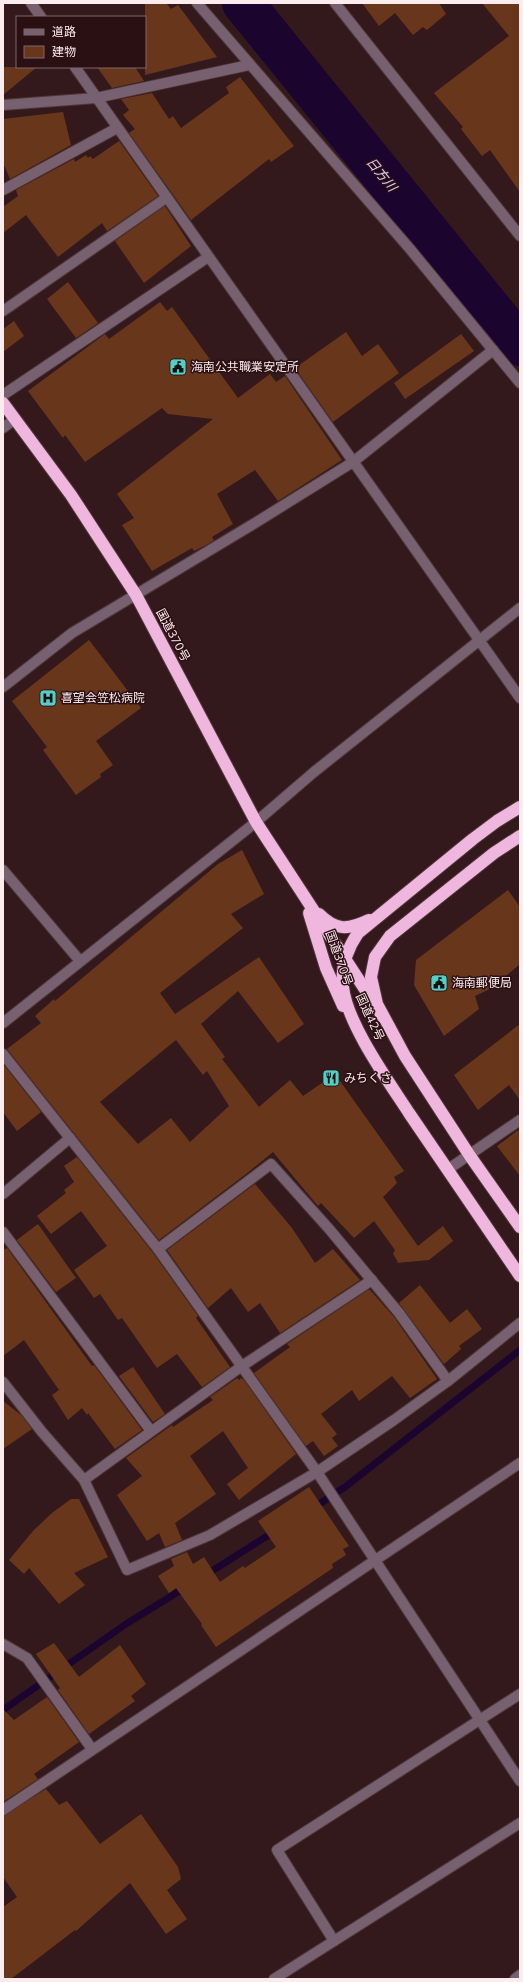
<svg xmlns="http://www.w3.org/2000/svg" width="523" height="1982" font-family="Mulish,'Noto Sans JP',sans-serif">
  <style>
    .lines { fill: none; stroke-linecap: round; stroke-linejoin: round }
    .stream { stroke: #1b052f; stroke-width: 7 }
    .river { stroke: #1b052f; stroke-width: 42 }
    .building { fill: #68371b; fill-rule: evenodd }
    .minor-casing { stroke: #503739; stroke-width: 12 }
    .highway-casing { stroke: #503739; stroke-width: 14 }
    .minor { stroke: #77606f; stroke-width: 10 }
    .highway { stroke: #efb7dd; stroke-width: 12 }
    .labels { text-anchor: middle; stroke-width: 3; stroke-linejoin: round; paint-order: stroke }
    .poi-label { font-size: 12px; fill: #fceced; stroke: #2a0f13; text-anchor: start }
    .street-label { font-size: 12px; fill: #fceced; stroke: #2a0f13 }
    .water-label { font-size: 13px; font-style: italic; fill: #e3cffe; stroke: #2a0f13 }
  </style>
  <rect width="100%" height="100%" fill="#34191c"/>
  <g class="lines">
    <!-- stream -->
    <g class="stream">
      <polyline points="313,1508 345,1487 520,1350"/>
      <polyline points="204,1576 275,1531"/>
      <polyline points="3,1710 126,1624 186,1587"/>
    </g>
    <!-- river -->
    <polyline class="river" points="243,3 520,345"/>
  </g>
  <!-- building -->
  <g class="building">
    <polygon points="145,3 166,3 171,9 178,5 217,57 145,75"/>
    <polygon points="362,3 439,3 446,14 427,30 423,27 413,35 395,13 379,26"/>
    <polygon points="482,3 520,3 520,192 490,150 482,156 461,129 463,127 434,93 509,36"/>
    <polygon points="3,67 37,67 3,95"/>
    <polygon points="97,67 135,67 144,81 112,88"/>
    <polygon points="240,77 294,146 271,162 269,159 191,220 129,133 135,129 123,115 129,110 121,99 152,93 169,119 173,116 181,128 229,93 226,87"/>
    <polygon points="63,112 71,145 10,179 3,163 3,119"/>
    <polygon points="119,141 158,196 107,231 102,223 58,257 26,215 3,233 3,207 18,196 16,190 74,159 75,162 86,155 88,158 90,156 93,159"/>
    <polygon points="165,206 191,246 144,283 115,241"/>
    <polygon points="68,282 98,323 76,338 47,299"/>
    <polygon points="160,302 167,311 172,307 238,398 270,374 276,382 285,376 342,460 278,501 255,470 217,494 233,524 212,537 214,540 208,544 194,551 192,548 152,571 122,525 134,518 117,494 213,419 168,414 162,408 85,462 65,435 63,438 28,391 105,334 109,339"/>
    <polygon points="14,321 24,336 3,352 3,329"/>
    <polygon points="346,332 362,356 378,344 399,373 333,422 295,368"/>
    <polygon points="461,334 474,351 405,399 394,383"/>
    <polygon points="89,640 141,708 96,741 113,765 100,774 101,777 76,795 43,750 47,747 12,701"/>
    <path d="M242 850 264 894 231 914 243 928 160 993 175 1014 259 957 304 1024 278 1043 238 991 201 1024 225 1057 222 1059 259 1107 290 1080 303 1096 335 1074 404 1171 394 1177 397 1183 383 1197 418 1246 443 1226 453 1241 429 1260 396 1263 398 1262 393 1254 395 1250 374 1221 354 1238 321 1203 318 1206 273 1152 246 1174 159 1240 7 1049 41 1023 35 1016 54 999 55 1001 218 864ZM176 1040 203 1075 207 1071 229 1106 190 1142 171 1118 138 1144 100 1102Z"/>
    <polygon points="508,890 520,907 520,964 492,988 475,996 479,1009 444,1036 414,985 416,960"/>
    <polygon points="520,1024 520,1100 509,1085 478,1110 454,1075"/>
    <polygon points="3,1064 41,1112 17,1131 3,1112"/>
    <polygon points="520,1129 520,1176 497,1146"/>
    <polygon points="77,1157 153,1253 198,1316 196,1318 230,1367 202,1387 177,1354 157,1368 122,1318 118,1320 100,1294 94,1298 74,1270 107,1246 81,1211 51,1234 37,1216 66,1193 64,1190 74,1182 64,1166"/>
    <polygon points="255,1184 292,1228 315,1263 333,1249 360,1280 280,1333 260,1303 248,1312 231,1288 208,1308 167,1250"/>
    <polygon points="38,1224 76,1278 56,1292 17,1240"/>
    <polygon points="7,1248 92,1366 94,1365 142,1430 115,1449 88,1413 87,1415 82,1408 68,1420 52,1395 59,1390 24,1340 3,1356 3,1250"/>
    <polygon points="420,1285 450,1323 467,1309 482,1329 459,1346 461,1349 444,1364 399,1303"/>
    <polygon points="368,1290 370,1290 394,1317 437,1379 410,1398 392,1376 359,1401 352,1390 321,1414 337,1434 332,1438 338,1446 324,1456 313,1441 306,1446 254,1373 290,1347 287,1344"/>
    <polygon points="133,1367 165,1414 153,1422 119,1376"/>
    <polygon points="237,1378 239,1380 241,1378 244,1380 296,1454 239,1500 227,1484 248,1468 223,1431 190,1456 216,1494 175,1523 182,1540 165,1547 159,1533 147,1541 117,1495 142,1476 126,1458 172,1425 173,1427 213,1400 210,1397"/>
    <polygon points="3,1401 21,1415 32,1429 3,1449"/>
    <polygon points="309,1487 349,1546 343,1549 346,1555 332,1564 333,1568 216,1647 201,1625 202,1624 176,1588 169,1593 158,1576 174,1566 171,1559 187,1552 193,1564 204,1557 220,1582 243,1566 245,1568 276,1547 258,1521"/>
    <polygon points="71,1499 79,1499 108,1557 74,1573 85,1585 59,1604 29,1568 24,1574 9,1560 33,1531 52,1513"/>
    <polygon points="54,1643 79,1677 120,1645 146,1684 131,1696 135,1701 89,1734 58,1690 60,1688 36,1654"/>
    <polygon points="47,1697 79,1742 34,1774 38,1779 3,1802 3,1709 14,1720"/>
    <polygon points="46,1789 59,1805 67,1801 100,1844 141,1814 178,1867 181,1879 167,1890 187,1919 166,1934 130,1883 76,1931 75,1930 11,1979 3,1979 3,1907 17,1897 3,1877 3,1816"/>
  </g>
  <g class="lines">
    <!-- minor casing -->
    <g class="minor-casing">
      <g id="minor">
        <polyline points="31,3 41,17"/>
        <polyline points="197,3 410,249 520,383"/>
        <polyline points="335,3 520,236"/>
        <polyline points="75,67 520,698"/>
        <polyline points="3,105 96,98 249,65"/>
        <polyline points="3,190 117,128"/>
        <polyline points="3,311 166,198"/>
        <polyline points="3,395 208,257"/>
        <polyline points="3,428 15,419"/>
        <polyline points="3,687 72,633 255,523 353,462 493,350"/>
        <polyline points="3,870 80,961"/>
        <polyline points="3,1023 256,822 314,772 520,608"/>
        <polyline points="3,1054 158,1249 317,1472 520,1781"/>
        <polyline points="447,1170 520,1120"/>
        <polyline points="3,1194 70,1138"/>
        <polyline points="3,1232 151,1431"/>
        <polyline points="158,1249 271,1164 330,1230 399,1313 448,1381"/>
        <polyline points="3,1382 42,1432 84,1480 242,1366 372,1280"/>
        <polyline points="84,1480 127,1570 210,1535 317,1472 394,1420 448,1381 520,1323"/>
        <polyline points="3,1644 27,1658 92,1749"/>
        <polyline points="3,1810 520,1463"/>
        <polyline points="334,1941 277,1850 520,1694"/>
        <polyline points="274,1979 520,1823"/>
        <polyline points="515,1979 520,1975"/>
      </g>
    </g>
    <!-- highway casing -->
    <g class="highway-casing">
      <g id="highway">
        <polyline points="3,403 71,495 136,595 256,822 383,1017"/>
        <path d="M520 807 497 821 473 839 358 933C347 949 341 967 343 987 347 1024 389 1082 409 1113 446 1168 483 1222 520 1276"/>
        <polyline points="520,836 494,853 390,936 375,957 371,977 377,1004 405,1056 470,1156 520,1227"/>
        <polyline points="309,913 326,968 343,1006"/>
        <path d="M319 914C336 931 348 930 369 920"/>
      </g>
    </g>
    <!-- minor -->
    <use href="#minor" class="minor"/>
    <!-- highway -->
    <use href="#highway" class="highway"/>
  </g>
  <!-- icons -->
  <defs>
    <g id="civic-square" transform="scale(0.9)"><rect x="-9" y="-9" width="18" height="18" rx="4" fill="#56cec4" stroke="#2a0f13"/><path d="M-.6-6.5H3V-4.5H.6V-3L4-1V1h2V6H-6V1h2V-1L-.6-3ZM-1.2 2.5V6h2.4V2.5Z" fill="#111"/></g>
    <g id="hospital-square" transform="scale(0.9)"><rect x="-9" y="-9" width="18" height="18" rx="4" fill="#56cec4" stroke="#2a0f13"/><path d="M-5-5h3v3.5h4V-5h3V5h-3V1.5h-4V5h-3Z" fill="#111"/></g>
    <g id="restaurant-square" transform="scale(0.9)"><rect x="-9" y="-9" width="18" height="18" rx="4" fill="#56cec4" stroke="#2a0f13"/><path d="M-5-6h1v4h1v-4h1v4h1v-4h1v5L-1.5 .5V6h-2V.5L-5-1ZM5-6V6H3V1.5H1.5Q1.5-4 5-6Z" fill="#111"/></g>
  </defs>
  <g fill-rule="evenodd">
    <use href="#civic-square" x="178" y="367"/>
    <use href="#hospital-square" x="48" y="698"/>
    <use href="#civic-square" x="439" y="983"/>
    <use href="#restaurant-square" x="331" y="1078"/>
  </g>
  <g class="labels">
    <!-- poi labels -->
    <g class="poi-label">
      <text x="191" y="371">海南公共職業安定所</text>
      <text x="61" y="702">喜望会笠松病院</text>
      <text x="452" y="987">海南郵便局</text>
      <text x="344" y="1082">みちくさ</text>
    </g>
    <!-- street labels -->
    <g class="street-label">
      <text transform="translate(173 635) rotate(62)" y="4">国道370号</text>
      <text transform="translate(339 958) rotate(70)" y="4">国道370号</text>
      <text transform="translate(370 1017) rotate(65)" y="4">国道42号</text>
    </g>
    <!-- water labels -->
    <g class="water-label">
      <text transform="translate(382 174) rotate(51)" y="5">日方川</text>
    </g>
  </g>
  <!-- border -->
  <rect width="523" height="1982" fill="none" stroke="#fceced" stroke-width="8"/>
  <!-- legend -->
  <rect x="16" y="16" width="130" height="52" fill="#2a0f13" stroke="#7e676a"/>
  <rect x="24" y="29" width="20" height="6" fill="#77606f" stroke="#7e676a"/>
  <text x="52" y="36" font-size="12" fill="#fceced">道路</text>
  <rect x="24" y="46" width="20" height="12" fill="#68371b" stroke="#7e676a"/>
  <text x="52" y="56" font-size="12" fill="#fceced">建物</text>
</svg>
